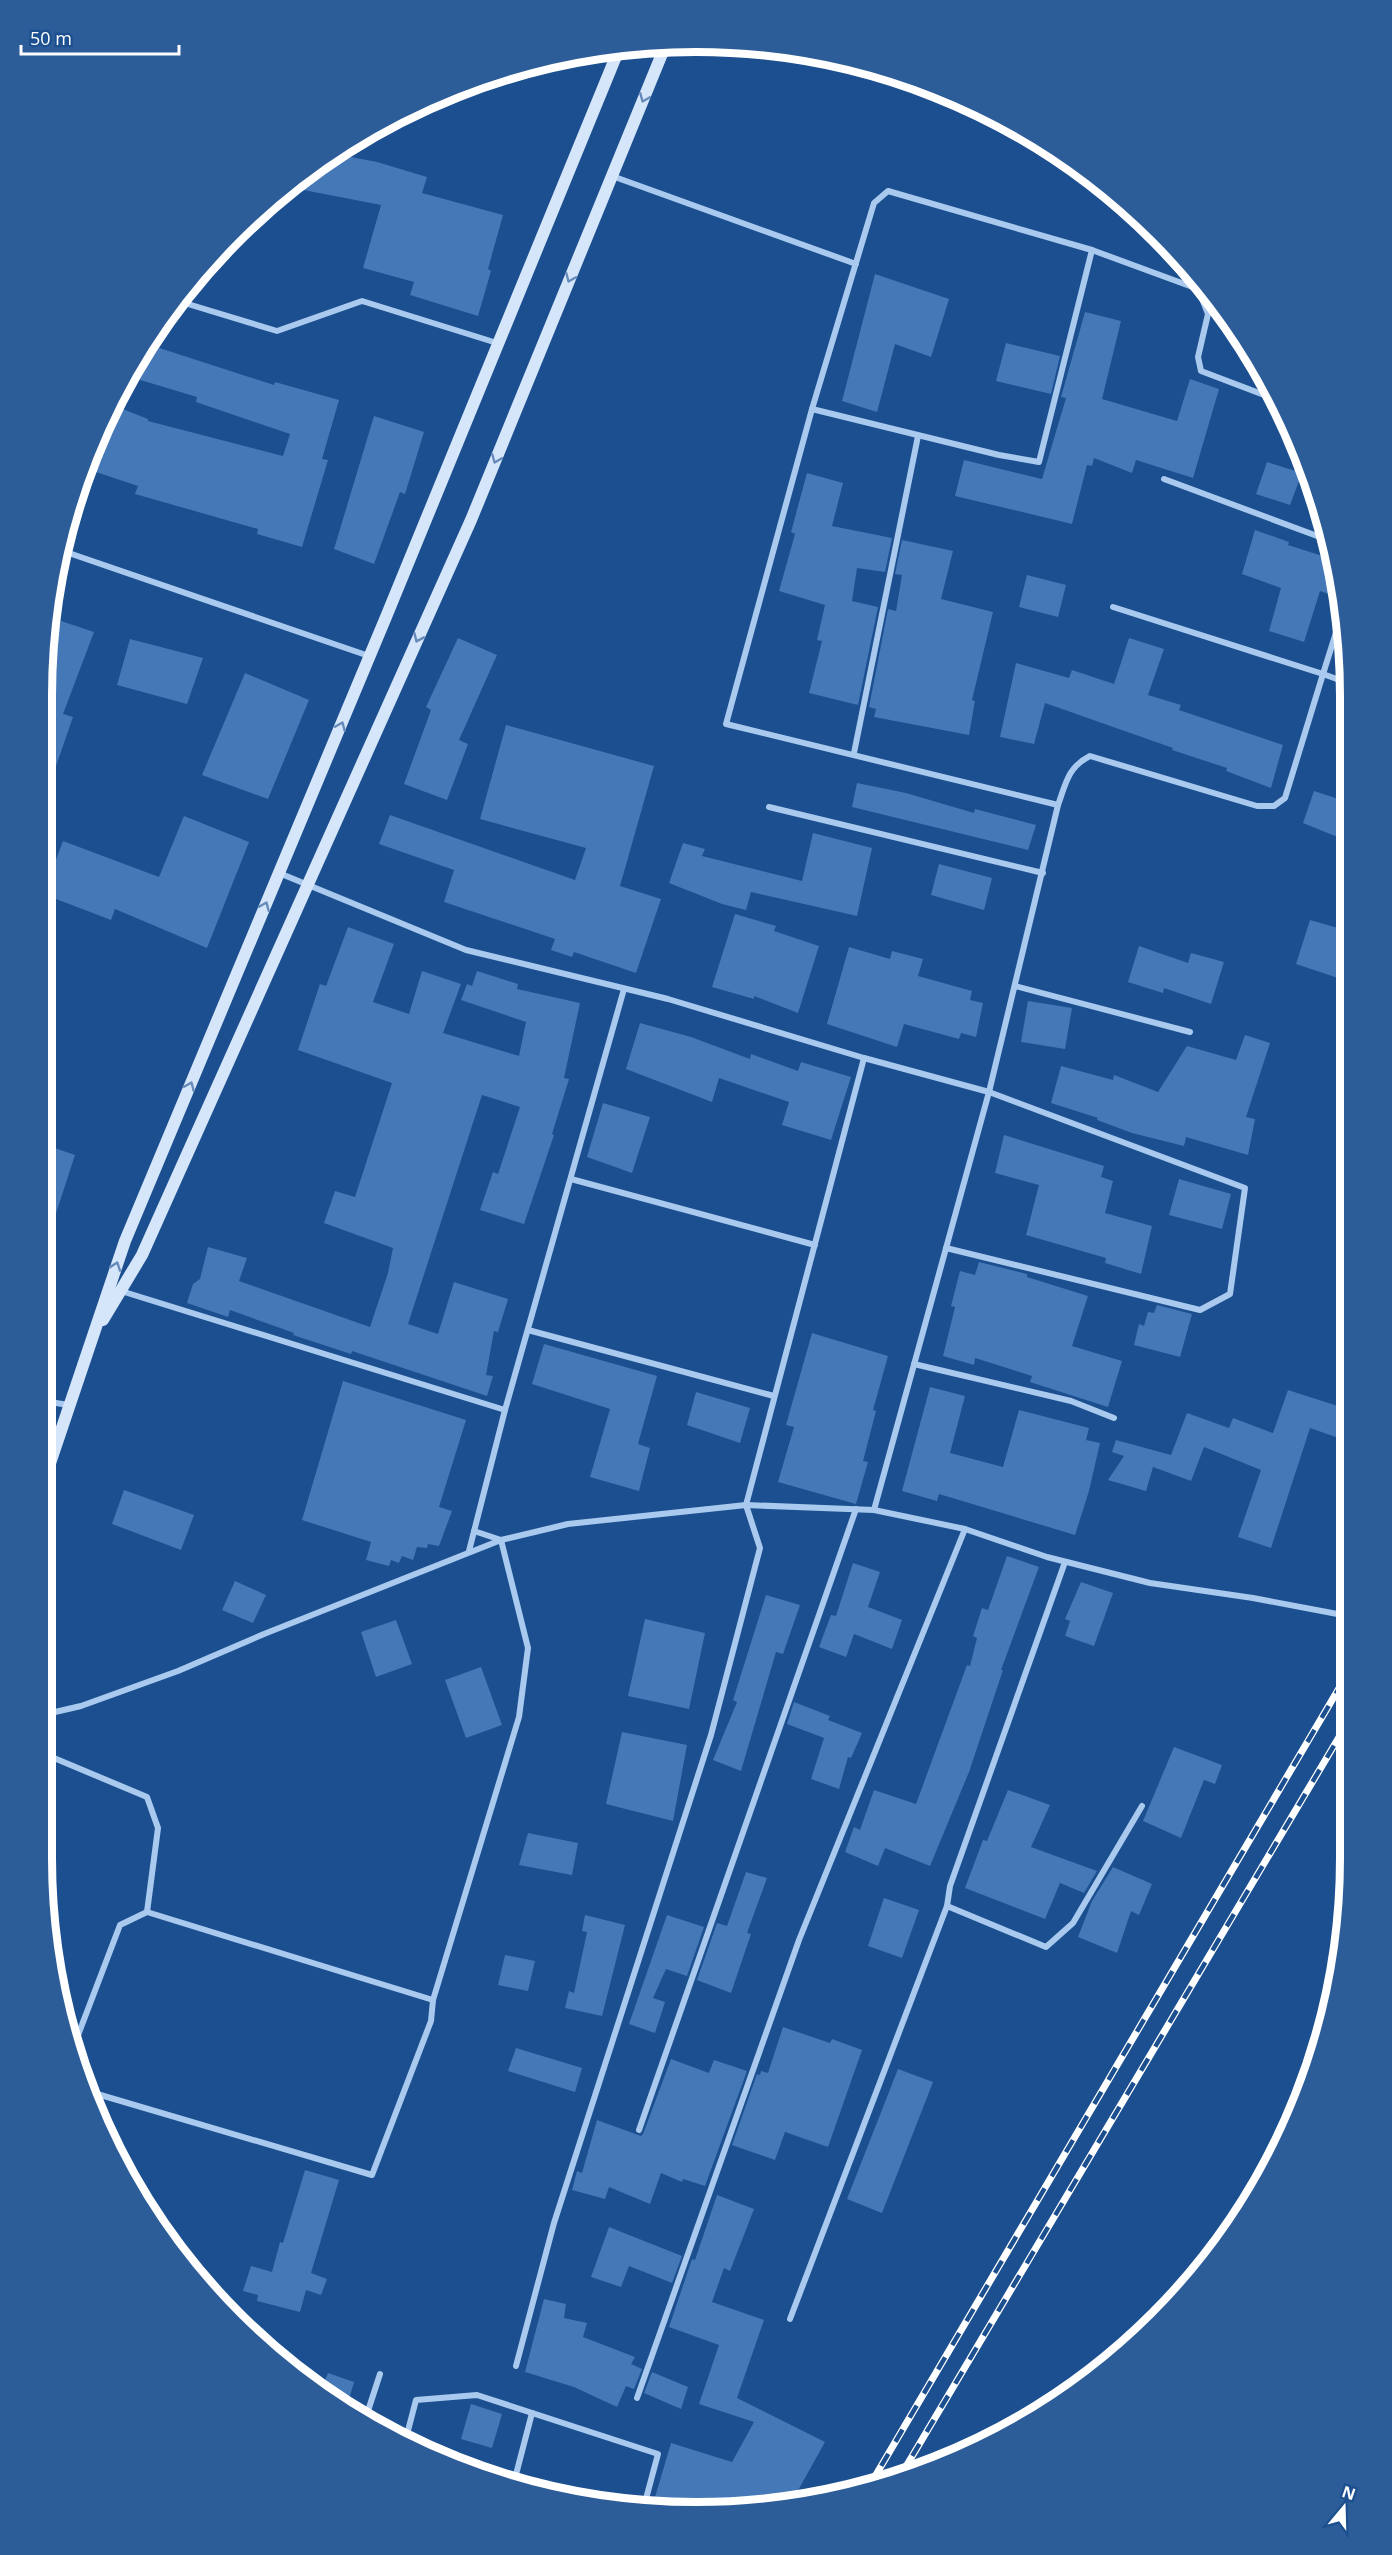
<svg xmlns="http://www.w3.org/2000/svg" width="1392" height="2555" font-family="'Open Sans',sans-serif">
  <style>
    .building { fill: #4478b7 }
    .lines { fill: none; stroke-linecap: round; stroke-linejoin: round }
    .minor { stroke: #a9c9ee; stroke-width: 6 }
    .secondary { stroke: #d6e6fa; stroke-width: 12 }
    .rail-casing { stroke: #fff; stroke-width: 7 }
    .rail { stroke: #1b4f8f; stroke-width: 4.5; stroke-dasharray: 14; stroke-linecap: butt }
    .oneway { stroke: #668bba }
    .rim { fill: none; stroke: #fff; stroke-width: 8 }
  </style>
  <rect width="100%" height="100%" fill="#1b4f8f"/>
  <!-- building -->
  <g class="building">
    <polygon points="335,154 377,162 427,177 422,193 503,215 488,269 491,271 478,316 410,295 414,282 363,268 381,205 288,187 298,177"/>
    <polygon points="875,274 949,299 931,357 895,344 877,412 842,401"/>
    <polygon points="1085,312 1121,321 1102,399 1177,421 1190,379 1219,389 1193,478 1136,460 1132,473 1094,458 1092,466 1087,465 1072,524 955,496 964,460 1042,479 1066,398 1061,397"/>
    <polygon points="1006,343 1060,356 1051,394 996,381"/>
    <polygon points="147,344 274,385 275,382 339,400 322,459 328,460 302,547 257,534 258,529 135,494 138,486 96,472 120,408 148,419 148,421 283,456 290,434 196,402 197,397 127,376"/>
    <polygon points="374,416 424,432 405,494 400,492 374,564 334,549"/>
    <polygon points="1267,462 1302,473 1290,505 1256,494"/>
    <polygon points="807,473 843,483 832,526 892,538 885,572 857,568 852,601 878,607 858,705 809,693 822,641 817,640 825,605 779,591 795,534 791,532"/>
    <polygon points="1255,530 1289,542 1288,545 1332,559 1336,573 1329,594 1320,591 1304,642 1269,631 1281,588 1242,574"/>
    <polygon points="902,540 953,551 941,599 993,612 972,700 975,701 969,735 874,717 876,709 869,707 888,609 896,611 902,575 895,574"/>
    <polygon points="1027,575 1066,585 1058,617 1019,607"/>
    <polygon points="49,617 94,632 63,714 73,717 46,795 43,794 43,654"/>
    <polygon points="458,638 497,655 459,740 468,744 447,800 404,784 431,710 426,707"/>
    <polygon points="1129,638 1164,649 1148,695 1181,705 1179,710 1283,745 1271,788 1226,771 1227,768 1172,750 1173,748 1045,703 1034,744 1000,737 1016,663 1069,678 1072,670 1114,684"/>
    <polygon points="130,639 203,658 187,704 117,685"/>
    <polygon points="245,673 309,700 268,799 202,775"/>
    <polygon points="506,725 654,766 620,886 661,899 636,973 574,952 572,957 551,950 555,939 444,902 454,870 379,844 390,815 575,880 586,848 480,819"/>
    <polygon points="857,783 906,793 974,813 975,809 1036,825 1028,850 852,807"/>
    <polygon points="1314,791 1345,801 1345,824 1340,838 1303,823"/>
    <polygon points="184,816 249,842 207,948 115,909 111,920 43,894 63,841 159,877"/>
    <polygon points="813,833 872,848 857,916 751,892 746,910 722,904 669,883 683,843 705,849 702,856 802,881"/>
    <polygon points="939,864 992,878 984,910 931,895"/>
    <polygon points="735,914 776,926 774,931 819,946 798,1013 754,996 754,999 712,987"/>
    <polygon points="1310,920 1345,930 1346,954 1338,978 1296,964"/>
    <polygon points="348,927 394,944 373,1002 409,1014 422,971 461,984 443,1033 519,1056 526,1022 461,1000 467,984 472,986 477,971 518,984 517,989 580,1003 564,1078 569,1079 552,1134 554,1135 524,1224 480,1210 493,1172 498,1174 520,1107 482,1095 408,1324 438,1334 454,1282 508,1299 498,1332 494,1331 486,1375 493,1376 487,1396 352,1351 351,1354 293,1335 294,1333 230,1310 228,1317 187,1303 193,1284 200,1279 208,1247 247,1258 239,1281 370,1327 388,1273 393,1248 324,1223 335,1191 355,1197 392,1083 298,1050 320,984 326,986"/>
    <polygon points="1139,946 1188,963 1191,953 1224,962 1211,1004 1164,988 1163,993 1128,982"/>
    <polygon points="849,947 890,959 892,951 923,959 918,976 972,991 970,1000 983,1003 976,1037 961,1033 959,1039 904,1024 897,1047 827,1024"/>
    <polygon points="1028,1001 1072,1008 1065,1049 1021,1042"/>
    <polygon points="640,1023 691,1037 750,1059 751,1054 798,1071 801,1062 851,1077 831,1140 782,1125 789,1102 719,1078 712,1102 626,1069"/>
    <polygon points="1245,1035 1270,1043 1246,1117 1255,1119 1248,1155 1186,1137 1184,1146 1132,1133 1097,1120 1098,1118 1051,1103 1061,1066 1113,1080 1114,1075 1158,1092 1187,1046 1236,1060"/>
    <polygon points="603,1103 650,1117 632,1173 587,1157"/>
    <polygon points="1004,1135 1104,1166 1101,1177 1113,1181 1105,1213 1152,1226 1141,1274 1105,1263 1106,1258 1026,1235 1039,1185 995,1173"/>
    <polygon points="43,1144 75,1155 46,1244 43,1244"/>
    <polygon points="1179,1179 1231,1194 1222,1229 1169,1215"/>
    <polygon points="979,1262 1027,1274 1027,1277 1088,1296 1072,1346 1122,1361 1108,1407 1030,1382 1032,1376 975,1358 974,1365 943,1356 955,1307 951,1306 960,1271 975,1275"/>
    <polygon points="1157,1305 1192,1314 1180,1357 1134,1345 1139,1324 1144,1326 1148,1312 1154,1313"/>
    <polygon points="812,1333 888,1356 873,1410 876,1411 863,1461 868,1462 856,1504 778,1482 794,1427 786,1425"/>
    <polygon points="544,1344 657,1376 638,1444 650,1448 639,1491 590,1477 610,1409 532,1384"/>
    <polygon points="343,1381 466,1420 439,1507 452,1511 439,1546 428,1544 427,1548 417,1547 413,1560 402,1556 399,1563 391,1560 389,1566 366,1560 371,1542 302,1520"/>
    <polygon points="930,1387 965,1396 950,1453 1003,1467 1019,1410 1089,1428 1086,1440 1100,1443 1089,1491 1075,1535 939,1494 937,1501 902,1491"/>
    <polygon points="1288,1390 1347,1409 1347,1441 1310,1428 1271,1548 1238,1537 1261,1470 1204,1447 1191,1481 1153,1467 1146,1491 1108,1480 1124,1456 1112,1452 1116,1440 1171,1455 1187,1413 1229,1428 1233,1418 1273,1433"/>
    <polygon points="696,1392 750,1408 740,1443 687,1425"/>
    <polygon points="124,1490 194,1515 181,1550 112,1524"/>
    <polygon points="1007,1556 1039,1567 1001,1670 1003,1670 969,1772 930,1866 885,1848 878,1866 845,1852 854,1827 860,1830 874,1790 916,1804 967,1665 970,1666 977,1638 973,1636 982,1608 988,1610"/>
    <polygon points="853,1563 880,1572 868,1607 902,1620 892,1649 854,1634 846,1657 819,1647 831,1615 836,1616"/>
    <polygon points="235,1581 266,1595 253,1623 222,1610"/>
    <polygon points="1081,1582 1113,1593 1094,1646 1065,1636 1070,1621 1065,1619"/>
    <polygon points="766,1595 800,1605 783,1654 776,1652 741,1771 713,1760 737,1702 733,1700"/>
    <polygon points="645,1619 705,1633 689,1709 628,1696"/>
    <polygon points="396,1620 412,1664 376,1677 361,1632"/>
    <polygon points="481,1667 502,1725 466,1738 445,1680"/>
    <polygon points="794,1702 830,1716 828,1720 862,1733 851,1758 848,1757 839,1789 811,1779 824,1738 787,1724"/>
    <polygon points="622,1732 687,1745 673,1821 606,1804"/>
    <polygon points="1174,1747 1222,1765 1215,1784 1204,1780 1181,1838 1143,1821"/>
    <polygon points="1008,1790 1050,1805 1031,1847 1097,1871 1084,1893 1060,1883 1045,1919 965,1888 983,1840 987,1841"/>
    <polygon points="528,1833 578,1843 572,1875 519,1865"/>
    <polygon points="1113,1867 1152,1884 1139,1915 1131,1911 1117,1953 1078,1937 1092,1901"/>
    <polygon points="746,1872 767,1878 747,1933 751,1934 731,1993 697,1980 717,1923 727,1926"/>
    <polygon points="884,1898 919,1910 902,1958 868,1946"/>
    <polygon points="585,1915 625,1925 602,2016 565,2008 569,1991 574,1993 587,1932 582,1931"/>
    <polygon points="667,1915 704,1927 687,1976 666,1969 653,1998 665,2002 655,2033 629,2024"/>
    <polygon points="505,1955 535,1961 528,1991 498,1985"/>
    <polygon points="783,2027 830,2043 832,2039 862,2050 828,2147 785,2132 775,2160 732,2145 757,2074 760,2075 761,2071 768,2073"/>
    <polygon points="516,2048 582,2068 575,2092 508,2071"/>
    <polygon points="671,2059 709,2073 714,2060 747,2071 705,2186 683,2179 682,2182 661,2173 650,2204 609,2187 605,2199 572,2190 577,2171 582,2173 597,2120 641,2136 643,2134"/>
    <polygon points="898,2069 933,2082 882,2213 847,2199"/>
    <polygon points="305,2170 339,2180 311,2273 327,2279 321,2295 306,2290 300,2312 257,2301 258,2295 243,2291 251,2266 272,2272 280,2242 283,2243"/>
    <polygon points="717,2195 754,2209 730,2271 724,2268 712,2302 764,2320 737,2398 825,2442 791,2503 739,2512 651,2511 671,2443 732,2462 754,2422 699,2404 719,2345 669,2327 692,2259 695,2260"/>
    <polygon points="609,2227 682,2256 672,2283 629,2266 621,2287 591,2277"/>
    <polygon points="544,2299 566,2304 564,2318 587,2323 583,2337 635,2357 631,2364 642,2369 634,2389 626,2386 617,2407 574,2387 525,2372"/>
    <polygon points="294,2369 325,2380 328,2373 354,2382 346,2410 333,2403 293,2372"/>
    <polygon points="652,2372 688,2387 681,2409 644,2393"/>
    <polygon points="471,2404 502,2414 492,2448 461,2439"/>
  </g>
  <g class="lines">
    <!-- minor -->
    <g class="minor">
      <polyline points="612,176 856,264"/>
      <polyline points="178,301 277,331 362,301 497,343"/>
      <polyline points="812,409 874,203 888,191 1092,250 1198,289 1208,314 1198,357 1201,371 1272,398"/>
      <polyline points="1164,479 1328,540"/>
      <polyline points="60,550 369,656"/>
      <polyline points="1113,607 1323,674 1344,607"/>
      <polyline points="854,753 918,436"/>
      <polyline points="1058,805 726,724 812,409 999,455 1039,462 1092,250"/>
      <polyline points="769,807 1043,873"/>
      <polyline points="279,873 466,950 668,999 864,1058 746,1505 760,1548 711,1735 554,2223 516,2366"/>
      <polyline points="1015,986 1190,1032"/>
      <polyline points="864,1058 989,1092 1245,1188 1230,1294 1200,1310 946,1248"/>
      <polyline points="571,1179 815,1245"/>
      <polyline points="121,1291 505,1410"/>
      <polyline points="528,1330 774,1396"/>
      <polyline points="914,1364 1071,1401 1114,1418"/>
      <polyline points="43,1401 69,1405"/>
      <path d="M874 1510 989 1092 1058 805C1066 783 1068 767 1090 756L1257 806H1274L1285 798 1323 674 1345 682"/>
      <polyline points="469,1551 505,1410 624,989"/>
      <polyline points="42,1715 81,1706 178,1671 264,1634 501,1540 568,1524 746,1505 874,1510 965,1529 1047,1557 1150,1583 1253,1598 1348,1616"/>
      <polyline points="42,1753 147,1797 158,1828 147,1912"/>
      <polyline points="947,1906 1046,1947 1073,1923 1142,1806"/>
      <polyline points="72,2051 120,1925 147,1912 433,2000"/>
      <polyline points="87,2091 372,2175 431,2021 433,2000 519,1717 528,1648 501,1540 474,1531"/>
      <polyline points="639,2130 856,1509"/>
      <polyline points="790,2319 947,1906 950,1886 1065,1562"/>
      <polyline points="637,2398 799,1940 965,1529"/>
      <polyline points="365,2420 380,2374"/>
      <polyline points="405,2442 416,2400 477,2395 658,2454 643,2510"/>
      <polyline points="513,2486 532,2413"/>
    </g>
    <!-- secondary -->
    <g class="secondary">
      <polyline points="103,1320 142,1255 471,520 666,44"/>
      <polyline points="42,1487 125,1241 386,617 619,49"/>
    </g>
    <!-- rail casing -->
    <g class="rail-casing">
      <g id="rail">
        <polyline points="898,2480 1348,1722"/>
        <polyline points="867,2490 1348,1673"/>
      </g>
    </g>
    <!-- rail -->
    <use href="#rail" class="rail"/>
  </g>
  <!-- one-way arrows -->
  <defs><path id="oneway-chevron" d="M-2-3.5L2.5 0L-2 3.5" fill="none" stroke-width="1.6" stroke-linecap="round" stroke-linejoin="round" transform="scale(1.5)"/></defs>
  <g class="oneway">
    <use href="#oneway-chevron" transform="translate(644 98) rotate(112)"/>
    <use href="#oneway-chevron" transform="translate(570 278) rotate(113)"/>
    <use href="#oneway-chevron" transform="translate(496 459) rotate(112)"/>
    <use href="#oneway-chevron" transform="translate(418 638) rotate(114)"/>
    <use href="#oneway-chevron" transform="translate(341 726) rotate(-67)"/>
    <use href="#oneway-chevron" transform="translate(265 906) rotate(-67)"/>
    <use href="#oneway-chevron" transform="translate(190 1086) rotate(-67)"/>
    <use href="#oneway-chevron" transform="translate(116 1266) rotate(-71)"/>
  </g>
  <!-- crop -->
  <path d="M0 0H1392V2555H0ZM696 52H696A644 644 0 0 1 1340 696V1858A644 644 0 0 1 696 2502H696A644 644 0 0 1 52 1858V696A644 644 0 0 1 696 52Z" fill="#2d5d98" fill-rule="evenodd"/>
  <path class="rim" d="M696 52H696A644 644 0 0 1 1340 696V1858A644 644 0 0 1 696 2502H696A644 644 0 0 1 52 1858V696A644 644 0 0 1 696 52Z"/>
  <!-- north arrow -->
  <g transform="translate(1344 2507) rotate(19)" stroke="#1b4f8f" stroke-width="4.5" paint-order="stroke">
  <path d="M0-4.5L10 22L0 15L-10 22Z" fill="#ffffff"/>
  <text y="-9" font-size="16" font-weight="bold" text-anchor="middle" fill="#ffffff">N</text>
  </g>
  <!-- scale -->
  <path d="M21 45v9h158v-9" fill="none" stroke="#ffffff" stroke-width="3"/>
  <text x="30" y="45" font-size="18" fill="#ffffff" stroke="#1b4f8f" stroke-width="4.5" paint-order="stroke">50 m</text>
</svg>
